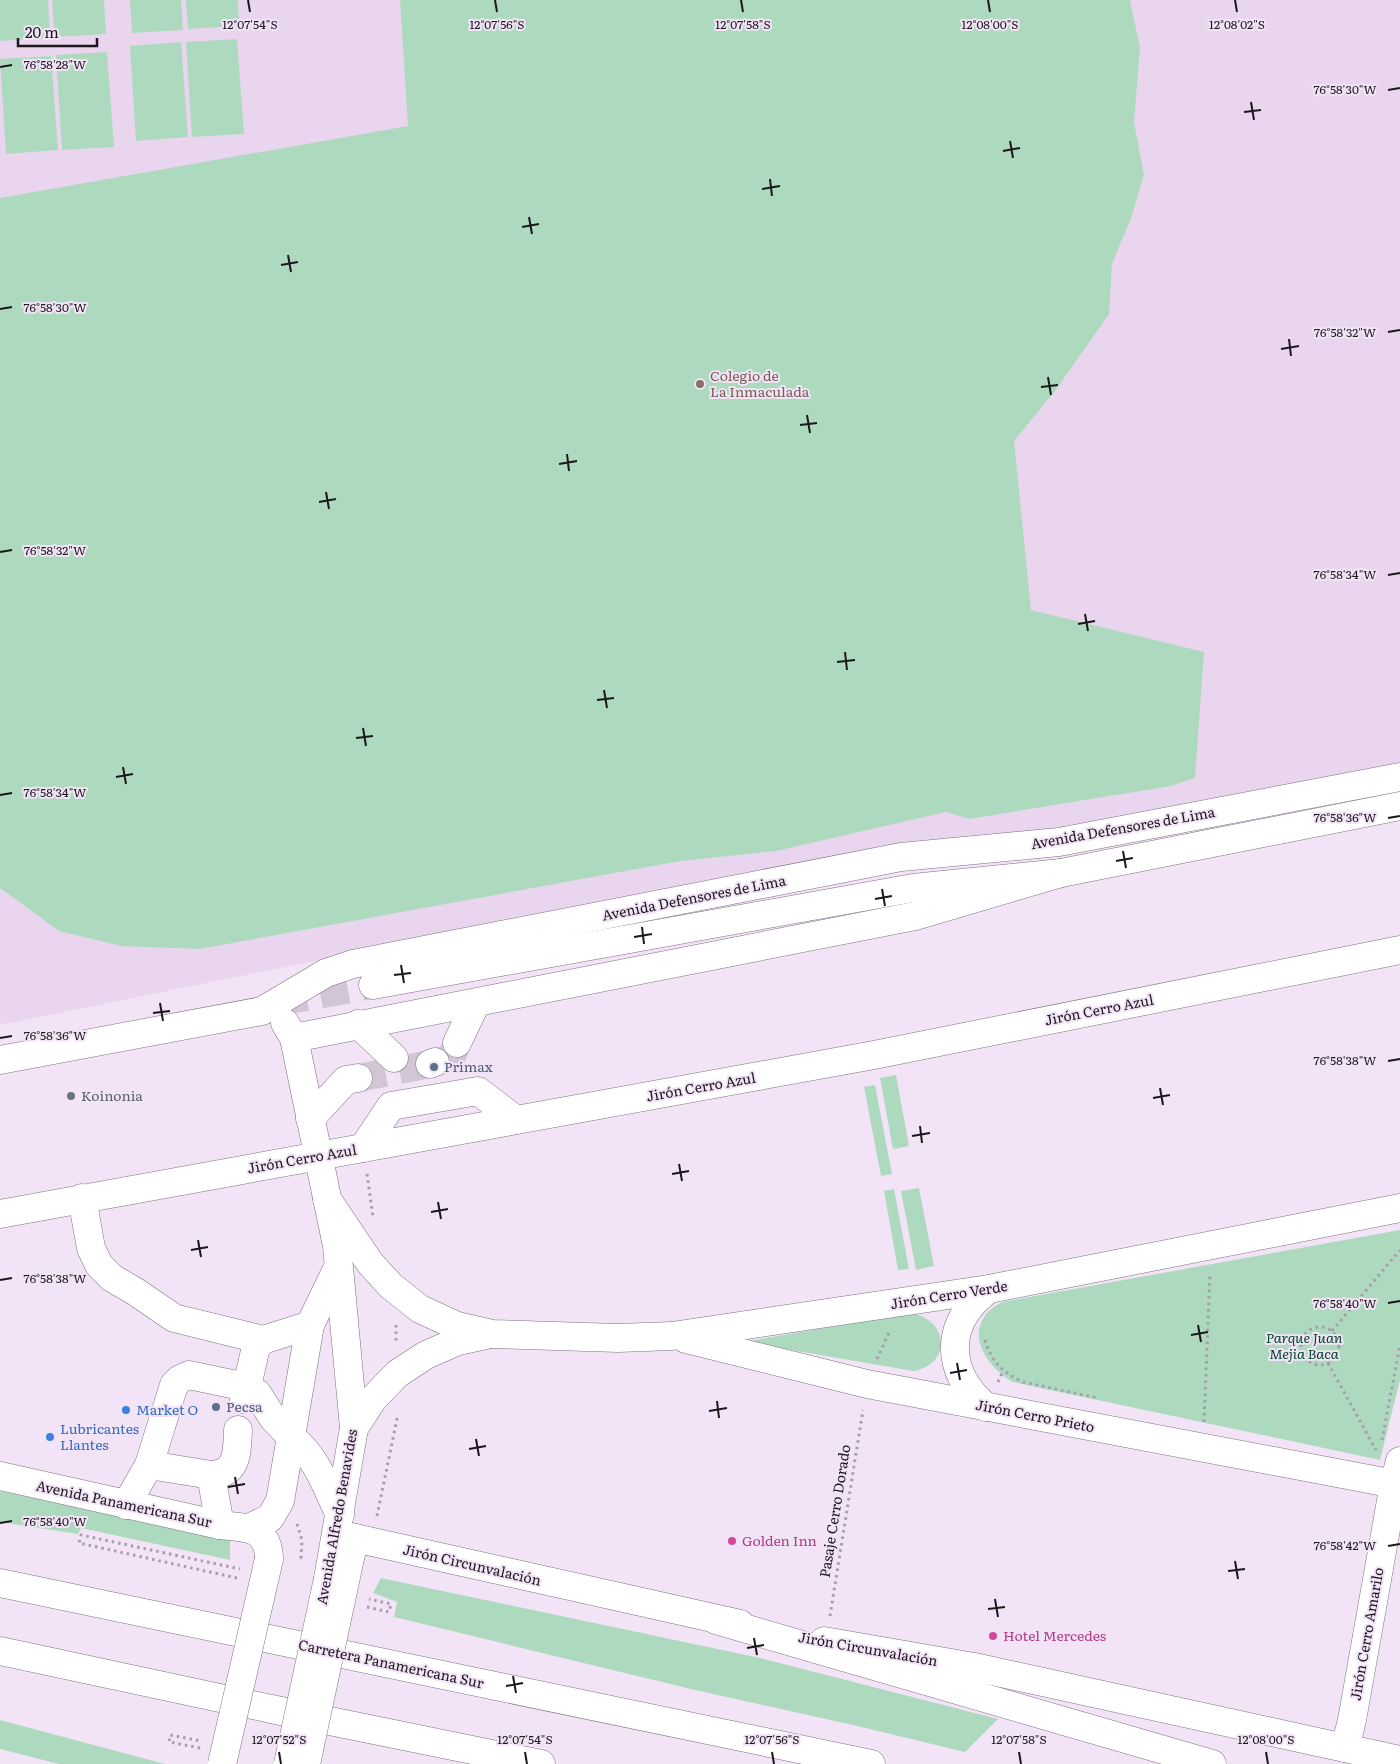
<svg xmlns="http://www.w3.org/2000/svg" width="1400" height="1764" font-family="Literata,serif">
  <style>
    .built { fill: #e9d6ee }
    .green { fill: #addabf }
    .lines { fill: none; stroke-linecap: round; stroke-linejoin: round }
    .minor-tunnel { stroke: #d2c5d5; stroke-width: 28; stroke-dasharray: 28 14; stroke-linecap: butt }
    .highway-tunnel { stroke: #d2c5d5; stroke-width: 28; stroke-dasharray: 28 14; stroke-linecap: butt }
    .minor-casing { stroke: #7d7181; stroke-width: 29 }
    .major-casing { stroke: #7d7181; stroke-width: 29 }
    .highway-casing { stroke: #7d7181; stroke-width: 29 }
    .path { stroke: #a79caa; stroke-width: 3; stroke-dasharray: 2.5 4; stroke-linecap: butt }
    .minor { stroke: #fff; stroke-width: 28 }
    .major { stroke: #fff; stroke-width: 28 }
    .highway { stroke: #fff; stroke-width: 28 }
    .major-bridge-casing { stroke: #7d7181; stroke-width: 29; stroke-linecap: butt }
    .highway-bridge-casing { stroke: #7d7181; stroke-width: 29; stroke-linecap: butt }
    .major-bridge { stroke: #fff; stroke-width: 28 }
    .highway-bridge { stroke: #fff; stroke-width: 28 }
    .ticks { fill: none; stroke: #1c171d; stroke-width: 2 }
    .education-dot { fill: #8d6e63; stroke: #f2e4f6; stroke-width: 2 }
    .service-dot { fill: #5c6f8a; stroke: #f2e4f6; stroke-width: 2 }
    .worship-dot { fill: #6b7280; stroke: #f2e4f6; stroke-width: 2 }
    .shop-dot { fill: #3f7fe0; stroke: #f2e4f6; stroke-width: 2 }
    .hotel-dot { fill: #d1479c; stroke: #f2e4f6; stroke-width: 2 }
    .labels { text-anchor: middle; stroke-width: 4; stroke-linejoin: round; paint-order: stroke }
    .education-label { font-size: 14px; fill: #785e54; stroke: #f2e4f6; text-anchor: start }
    .street-label { font-size: 14px; fill: #1c171d; stroke: #f2e4f6 }
    .service-label { font-size: 14px; fill: #4e5e75; stroke: #f2e4f6; text-anchor: start }
    .worship-label { font-size: 14px; fill: #5b616d; stroke: #f2e4f6; text-anchor: start }
    .park-label { font-size: 14px; font-style: italic; fill: #004529; stroke: #f2e4f6 }
    .shop-label { font-size: 14px; fill: #366cbe; stroke: #f2e4f6; text-anchor: start }
    .hotel-label { font-size: 14px; fill: #b23c85; stroke: #f2e4f6; text-anchor: start }
    .ticks-label { font-size: 12px; text-anchor: middle; fill: #1c171d; stroke: #f2e4f6; stroke-width: 4; stroke-linejoin: round; paint-order: stroke }
  </style>
  <rect width="100%" height="100%" fill="#f2e4f6"/>
  <!-- built -->
  <polygon class="built" points="0,0 1400,0 1400,768 433,937 0,1025"/>
  <!-- green -->
  <g class="green">
    <polygon points="0,0 48,0 50,38 0,41"/>
    <polygon points="52,0 104,0 106,34 55,37"/>
    <polygon points="130,0 181,0 183,30 132,33"/>
    <polygon points="186,0 238,0 239,26 188,29"/>
    <polygon points="400,0 1130,0 1140,48 1134,122 1144,175 1131,218 1112,264 1109,314 1055,391 1014,441 1031,610 1204,652 1195,778 1171,786 969,819 946,812 776,851 680,861 200,949 121,946 59,931 0,888 0,198 408,126"/>
    <polygon points="237,39 244,134 192,137 186,42"/>
    <polygon points="181,42 188,137 136,141 130,46"/>
    <polygon points="107,52 114,147 62,150 56,55"/>
    <polygon points="51,56 58,150 6,154 0,59"/>
    <polygon points="896,1075 909,1146 893,1149 880,1078"/>
    <polygon points="875,1085 892,1174 881,1176 864,1087"/>
    <polygon points="919,1188 934,1266 916,1270 901,1191"/>
    <polygon points="894,1189 909,1269 898,1270 884,1191"/>
    <path d="M1400 1230V1380L1380 1460 1013 1382C992 1371 968 1341 984 1317 988 1310 995 1306 1002 1302Z"/>
    <path d="M911 1313C950 1320 951 1365 913 1371L744 1342Z"/>
    <polygon points="0,1491 230,1537 230,1560 81,1528 78,1534 0,1522"/>
    <polygon points="381,1578 760,1658 998,1719 965,1752 853,1725 691,1689 394,1617 397,1602 373,1593"/>
    <polygon points="0,1720 165,1764 59,1764 0,1749"/>
  </g>
  <g class="lines">
    <!-- minor-tunnel -->
    <g class="minor-tunnel">
      <polyline points="435,1062 451,1059 457,1043"/>
      <polyline points="358,1078 430,1064"/>
    </g>
    <!-- highway-tunnel -->
    <polyline class="highway-tunnel" points="279,1002 373,985"/>
    <!-- minor casing -->
    <g class="minor-casing">
      <g id="minor">
        <polyline points="358,1024 394,1058"/>
        <polyline points="457,1043 476,1003"/>
        <polyline points="430,1064 435,1062"/>
        <polyline points="310,1119 346,1080 358,1078"/>
        <polyline points="363,1148 391,1106 478,1091 516,1120"/>
        <polyline points="82,1198 91,1248 99,1265 112,1278 136,1292 174,1318 263,1340"/>
        <polyline points="327,1199 370,1263 391,1286 420,1309 457,1326 492,1334 618,1338 672,1336 989,1289 1400,1208"/>
        <polyline points="0,1214 874,1055 1400,950"/>
        <polyline points="686,1339 867,1384 1400,1485"/>
        <polyline points="244,1399 256,1347 263,1340 310,1325"/>
        <path d="M986 1407C944 1371 944 1322 989 1289"/>
        <polyline points="354,1428 373,1399 397,1374 426,1355 458,1341 486,1335"/>
        <polyline points="149,1465 174,1385 180,1379 189,1375 246,1387 257,1393 273,1418 292,1438"/>
        <path d="M211 1475C239 1474 237 1450 238 1430"/>
        <polyline points="126,1505 149,1465 211,1475 220,1525"/>
        <polyline points="337,1534 740,1624"/>
        <polyline points="824,1641 974,1667 1400,1760"/>
        <polyline points="1345,1748 1352,1720 1394,1484 1400,1461"/>
      </g>
    </g>
    <!-- major casing -->
    <g class="major-casing">
      <g id="major">
        <polyline points="285,1023 294,1038 337,1246 354,1428 328,1579"/>
        <polyline points="294,1038 915,916 1061,873 1400,806"/>
        <polyline points="0,1060 262,1011 326,973 353,964 901,857 1059,842 1400,777"/>
        <path d="M292 1438C317 1457 326 1487 340 1515"/>
        <path d="M0 1476 220 1525C247 1528 268 1526 269 1559"/>
        <polyline points="249,1528 270,1518 280,1501 310,1325 338,1267"/>
      </g>
    </g>
    <!-- highway casing -->
    <g class="highway-casing">
      <g id="highway">
        <polyline points="373,985 913,888 1061,873"/>
        <polyline points="350,1558 355,1538"/>
        <polyline points="0,1583 871,1764"/>
        <polyline points="716,1620 1212,1764"/>
        <polyline points="0,1651 276,1710 541,1764"/>
      </g>
    </g>
    <!-- path -->
    <g class="path">
      <polyline points="367,1174 373,1217"/>
      <polyline points="396,1325 396,1342"/>
      <circle cx="1320" cy="1346" r="19"/>
      <polyline points="1332,1331 1400,1250"/>
      <path d="M985 1340C991 1361 1003 1373 1023 1382L1098 1398"/>
      <polyline points="877,1359 890,1330"/>
      <polyline points="1328,1363 1376,1450"/>
      <polyline points="998,1382 1003,1371"/>
      <polyline points="1204,1422 1210,1273"/>
      <polyline points="1382,1440 1400,1345"/>
      <polyline points="377,1516 398,1414"/>
      <polyline points="297,1524 302,1540 301,1558 305,1558"/>
      <polyline points="237,1578 79,1543 81,1535 240,1569"/>
      <polyline points="367,1607 389,1612 391,1604 369,1599"/>
      <polyline points="830,1616 863,1410"/>
      <polyline points="200,1748 169,1742 170,1735 201,1741"/>
    </g>
    <!-- minor -->
    <use href="#minor" class="minor"/>
    <!-- major -->
    <use href="#major" class="major"/>
    <!-- highway -->
    <use href="#highway" class="highway"/>
    <!-- major-bridge casing -->
    <g class="major-bridge-casing">
      <g id="major-bridge">
        <polyline points="222,1764 269,1559"/>
        <polyline points="288,1764 328,1579"/>
      </g>
    </g>
    <!-- highway-bridge casing -->
    <g class="highway-bridge-casing">
      <polyline id="highway-bridge" points="306,1764 350,1558"/>
    </g>
    <!-- major-bridge -->
    <use href="#major-bridge" class="major-bridge"/>
    <!-- highway-bridge -->
    <use href="#highway-bridge" class="highway-bridge"/>
  </g>
  <!-- ticks -->
  <path class="ticks" d="M248 0 250 12M495 0 497 12M741 0 743 12M988 0 990 12M1235 0 1237 12M0 67 12 65M1388 90 1400 88M1251 102 1254 120M1244 112 1261 110M1010 141 1013 158M1003 151 1020 148M770 179 772 196M762 189 780 186M529 217 532 234M522 227 539 224M288 255 291 272M281 265 298 262M0 309 12 307M1388 332 1400 330M1289 339 1291 356M1281 349 1299 346M1048 377 1051 395M1041 387 1058 385M807 415 810 433M800 425 817 423M567 454 569 471M559 464 577 461M326 492 329 509M319 502 336 499M0 552 12 550M1388 575 1400 573M1085 614 1088 631M1078 624 1095 621M845 652 847 670M837 662 855 660M604 690 607 708M597 700 614 698M363 728 366 746M356 738 373 736M123 767 126 784M116 777 133 774M0 795 12 793M1388 818 1400 816M1123 851 1126 868M1116 861 1133 858M882 889 885 906M875 899 892 896M642 927 644 944M634 937 652 934M401 965 404 983M394 975 411 973M160 1003 163 1021M153 1013 170 1011M0 1038 12 1036M1388 1061 1400 1059M1160 1088 1163 1105M1153 1098 1170 1095M920 1126 922 1143M912 1136 930 1133M679 1164 682 1181M672 1174 689 1171M438 1202 441 1219M431 1212 448 1209M198 1240 201 1257M191 1250 208 1247M0 1280 12 1278M1388 1303 1400 1301M1198 1325 1201 1342M1191 1335 1208 1332M957 1363 960 1380M950 1373 967 1370M717 1401 719 1418M709 1411 727 1408M476 1439 479 1456M469 1449 486 1446M235 1477 238 1494M228 1487 245 1484M0 1523 12 1521M1388 1546 1400 1544M1235 1561 1238 1579M1228 1571 1245 1569M995 1599 998 1617M988 1609 1005 1607M754 1638 757 1655M747 1648 764 1645M513 1676 516 1693M506 1686 523 1683M279 1752 281 1764M525 1752 527 1764M772 1752 774 1764M1019 1752 1021 1764M1266 1752 1268 1764"/>
  <!-- markers -->
  <circle class="education-dot" cx="700" cy="384" r="5"/>
  <g class="service-dot">
    <circle cx="434" cy="1067" r="5"/>
    <circle cx="216" cy="1407" r="5"/>
  </g>
  <circle class="worship-dot" cx="71" cy="1096" r="5"/>
  <g class="shop-dot">
    <circle cx="126" cy="1410" r="5"/>
    <circle cx="50" cy="1437" r="5"/>
  </g>
  <g class="hotel-dot">
    <circle cx="732" cy="1541" r="5"/>
    <circle cx="993" cy="1636" r="5"/>
  </g>
  <g class="labels">
    <!-- education labels -->
    <g class="education-label">
      <text x="710" y="381">Colegio de<tspan x="710" dy="16">La Inmaculada</tspan></text>
    </g>
    <!-- street labels -->
    <g class="street-label">
      <text transform="translate(1123 828) rotate(-10)" y="5">Avenida Defensores de Lima</text>
      <text transform="translate(694 898) rotate(-11)" y="5">Avenida Defensores de Lima</text>
      <text transform="translate(1099 1010) rotate(-11)" y="5">Jirón Cerro Azul</text>
      <text transform="translate(701 1087) rotate(-10)" y="5">Jirón Cerro Azul</text>
      <text transform="translate(302 1159) rotate(-10)" y="5">Jirón Cerro Azul</text>
      <text transform="translate(949 1295) rotate(-9)" y="5">Jirón Cerro Verde</text>
      <text transform="translate(1035 1416) rotate(11)" y="5">Jirón Cerro Prieto</text>
      <text transform="translate(124 1504) rotate(12)" y="5">Avenida Panamericana Sur</text>
      <text transform="translate(835 1511) rotate(-81)" y="5">Pasaje Cerro Dorado</text>
      <text transform="translate(337 1517) rotate(-80)" y="5">Avenida Alfredo Benavides</text>
      <text transform="translate(472 1565) rotate(13)" y="5">Jirón Circunvalación</text>
      <text transform="translate(1367 1634) rotate(-80)" y="5">Jirón Cerro Amarilo</text>
      <text transform="translate(868 1649) rotate(10)" y="5">Jirón Circunvalación</text>
      <text transform="translate(391 1664) rotate(12)" y="5">Carretera Panamericana Sur</text>
    </g>
    <!-- service labels -->
    <g class="service-label">
      <text x="444" y="1072">Primax</text>
      <text x="226" y="1412">Pecsa</text>
    </g>
    <!-- worship labels -->
    <g class="worship-label">
      <text x="81" y="1101">Koinonia</text>
    </g>
    <!-- park labels -->
    <g class="park-label">
      <text x="1304" y="1343">Parque Juan<tspan x="1304" dy="16">Mejia Baca</tspan></text>
    </g>
    <!-- shop labels -->
    <g class="shop-label">
      <text x="136" y="1415">Market O</text>
      <text x="60" y="1434">Lubricantes<tspan x="60" dy="16">Llantes</tspan></text>
    </g>
    <!-- hotel labels -->
    <g class="hotel-label">
      <text x="742" y="1546">Golden Inn</text>
      <text x="1003" y="1641">Hotel Mercedes</text>
    </g>
  </g>
  <g class="ticks-label">
    <text x="250" y="29">12°07'54"S</text>
    <text x="497" y="29">12°07'56"S</text>
    <text x="743" y="29">12°07'58"S</text>
    <text x="990" y="29">12°08'00"S</text>
    <text x="1237" y="29">12°08'02"S</text>
    <text x="55" y="69">76°58'28"W</text>
    <text x="1345" y="94">76°58'30"W</text>
    <text x="55" y="312">76°58'30"W</text>
    <text x="1345" y="337">76°58'32"W</text>
    <text x="55" y="555">76°58'32"W</text>
    <text x="1345" y="579">76°58'34"W</text>
    <text x="55" y="797">76°58'34"W</text>
    <text x="1345" y="822">76°58'36"W</text>
    <text x="55" y="1040">76°58'36"W</text>
    <text x="1345" y="1065">76°58'38"W</text>
    <text x="55" y="1283">76°58'38"W</text>
    <text x="1345" y="1308">76°58'40"W</text>
    <text x="55" y="1526">76°58'40"W</text>
    <text x="1345" y="1550">76°58'42"W</text>
    <text x="279" y="1744">12°07'52"S</text>
    <text x="525" y="1744">12°07'54"S</text>
    <text x="772" y="1744">12°07'56"S</text>
    <text x="1019" y="1744">12°07'58"S</text>
    <text x="1266" y="1744">12°08'00"S</text>
  </g>
  <!-- scale -->
  <path d="M18 38v8h79v-8" fill="none" stroke="#1c171d" stroke-width="2.5"/>
  <text x="25" y="38" font-size="15" fill="#1c171d" stroke="#f2e4f6" stroke-width="4" paint-order="stroke">20 m</text>
</svg>
